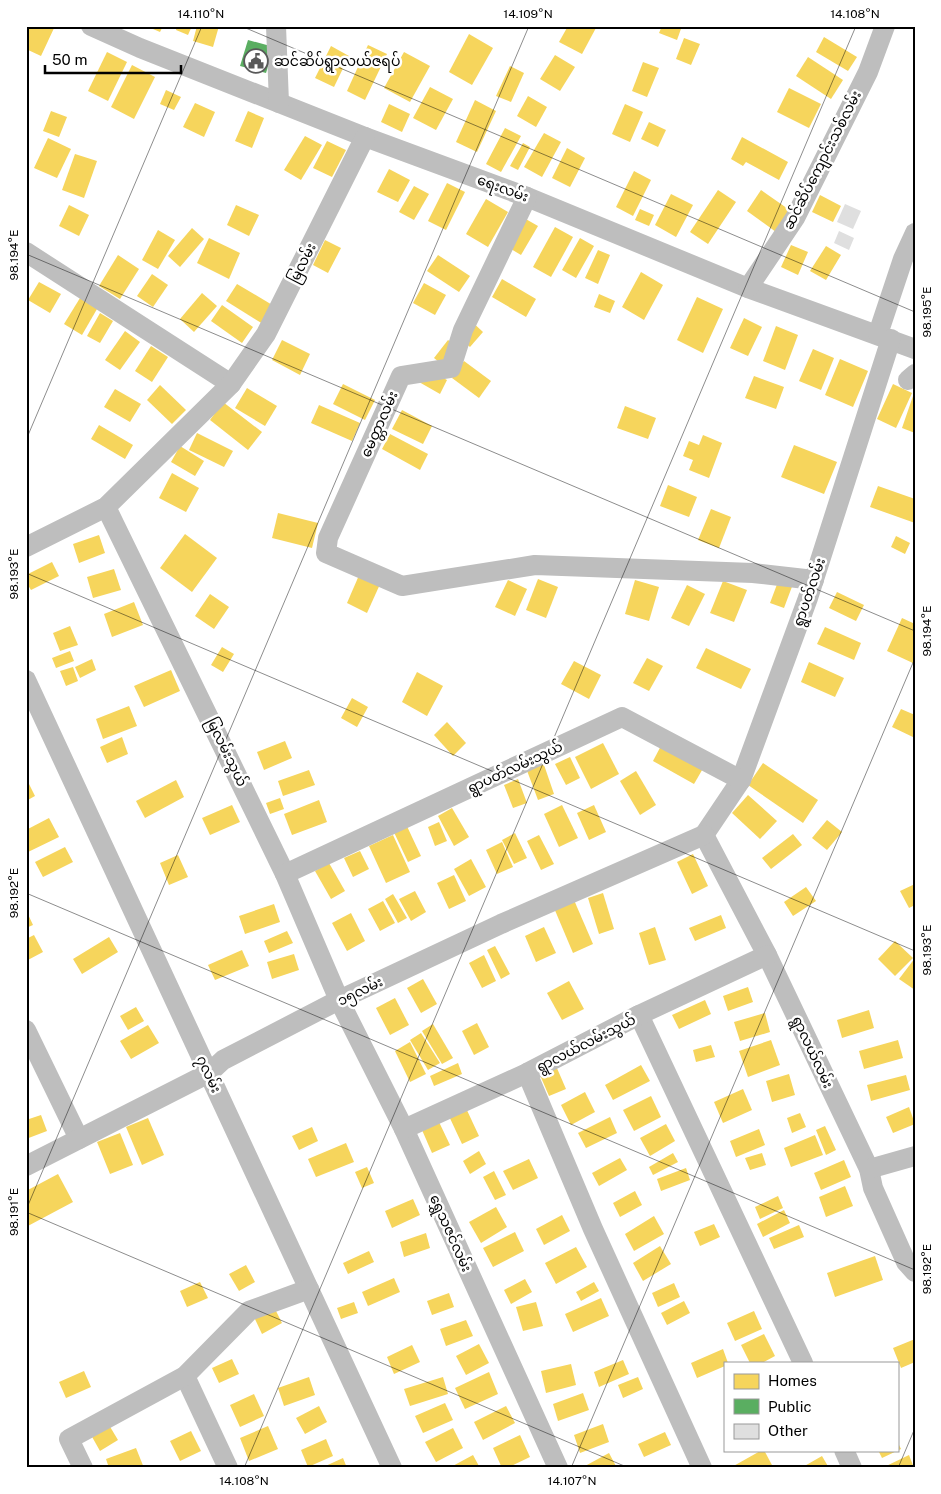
<svg xmlns="http://www.w3.org/2000/svg" width="941" height="1494" font-family="'Public Sans','Noto Sans Myanmar',sans-serif">
  <style>
    .homes { fill: #f6d55c }
    .public { fill: #5aae61 }
    .building { fill: #dfdfdf }
    .lines { fill: none; stroke-linecap: round; stroke-linejoin: round }
    .minor { stroke: #bebebe; stroke-width: 20 }
    .ticks { fill: none; stroke: #000; stroke-width: 1; stroke-opacity: 0.45 }
    .labels { text-anchor: middle; stroke-width: 5; stroke-linejoin: round; paint-order: stroke }
    .poi-label { font-size: 14px; fill: #000; stroke: #fff; text-anchor: start }
    .street-label { font-size: 14px; fill: #000; stroke: #fff }
    .neatline { fill: none; stroke: #000; stroke-width: 2 }
    .ticks-label { font-size: 12px; text-anchor: middle; fill: #000 }
  </style>
  <rect width="100%" height="100%" fill="#fff"/>
  <!-- homes -->
  <g class="homes">
    <polygon points="28,26 55,26 41,56 26,49 26,31"/>
    <polygon points="146,26 163,26 160,32"/>
    <polygon points="177,26 192,26 188,35 176,30"/>
    <polygon points="197,26 219,26 213,47 193,41"/>
    <polygon points="568,26 597,26 582,54 559,42"/>
    <polygon points="662,26 682,26 677,40 659,33"/>
    <polygon points="469,34 493,48 472,85 449,72"/>
    <polygon points="824,37 857,57 848,71 816,52"/>
    <polygon points="684,38 700,44 691,65 676,59"/>
    <polygon points="368,45 387,54 365,100 347,91"/>
    <polygon points="331,46 349,56 334,87 315,78"/>
    <polygon points="107,52 127,62 108,101 88,91"/>
    <polygon points="404,52 430,66 410,102 384,88"/>
    <polygon points="555,55 575,67 560,91 540,79"/>
    <polygon points="808,57 843,80 831,99 796,76"/>
    <polygon points="643,62 659,68 647,97 632,91"/>
    <polygon points="132,65 155,77 134,119 111,107"/>
    <polygon points="510,66 524,73 511,102 496,96"/>
    <polygon points="430,87 453,99 436,130 413,118"/>
    <polygon points="789,88 821,104 809,128 777,112"/>
    <polygon points="166,90 181,97 174,110 160,104"/>
    <polygon points="528,96 547,107 536,127 517,116"/>
    <polygon points="475,100 496,111 477,152 456,142"/>
    <polygon points="195,103 215,112 204,137 183,127"/>
    <polygon points="389,104 410,114 402,132 381,122"/>
    <polygon points="625,104 643,112 630,142 612,134"/>
    <polygon points="51,111 67,117 59,137 43,131"/>
    <polygon points="248,111 264,118 252,148 235,141"/>
    <polygon points="649,122 666,130 658,147 641,139"/>
    <polygon points="505,128 521,136 501,172 486,164"/>
    <polygon points="544,133 561,142 542,177 524,167"/>
    <polygon points="305,136 322,145 301,180 284,170"/>
    <polygon points="742,137 788,162 779,180 746,162 743,166 731,159"/>
    <polygon points="48,138 71,149 57,178 34,168"/>
    <polygon points="327,141 346,150 332,177 313,168"/>
    <polygon points="523,143 530,147 518,170 510,166"/>
    <polygon points="567,148 585,158 570,187 552,178"/>
    <polygon points="75,154 97,161 84,198 62,190"/>
    <polygon points="389,169 410,180 398,202 377,192"/>
    <polygon points="634,171 651,180 633,216 616,207"/>
    <polygon points="447,183 465,192 446,230 428,221"/>
    <polygon points="414,186 429,194 414,220 399,212"/>
    <polygon points="718,190 736,202 708,244 690,232"/>
    <polygon points="761,190 791,211 776,232 747,211"/>
    <polygon points="671,194 693,205 676,237 655,225"/>
    <polygon points="820,195 841,206 833,222 812,212"/>
    <polygon points="486,199 508,212 488,247 466,234"/>
    <polygon points="69,205 89,215 79,236 59,226"/>
    <polygon points="236,205 259,215 249,236 227,225"/>
    <polygon points="640,209 654,215 649,226 635,220"/>
    <polygon points="517,214 538,226 521,255 501,243"/>
    <polygon points="555,227 573,237 551,277 533,267"/>
    <polygon points="192,228 204,239 180,267 168,256"/>
    <polygon points="158,230 175,240 158,269 142,260"/>
    <polygon points="209,238 240,253 229,279 197,263"/>
    <polygon points="580,238 594,246 576,278 562,270"/>
    <polygon points="325,240 341,248 328,273 313,265"/>
    <polygon points="791,245 808,252 798,275 781,267"/>
    <polygon points="826,246 841,255 826,280 810,271"/>
    <polygon points="598,250 610,255 598,284 585,278"/>
    <polygon points="118,255 139,269 120,299 99,286"/>
    <polygon points="438,255 470,276 459,292 427,271"/>
    <polygon points="641,272 663,285 644,320 622,307"/>
    <polygon points="152,274 168,285 153,307 137,296"/>
    <polygon points="502,279 536,299 526,317 492,297"/>
    <polygon points="39,282 61,294 50,313 28,300"/>
    <polygon points="424,283 446,295 435,315 413,303"/>
    <polygon points="237,284 274,306 263,324 226,301"/>
    <polygon points="202,293 217,306 194,332 180,319"/>
    <polygon points="599,294 615,301 610,313 594,307"/>
    <polygon points="697,297 723,309 703,353 677,340"/>
    <polygon points="80,298 97,309 82,335 64,324"/>
    <polygon points="222,305 253,327 242,343 211,321"/>
    <polygon points="100,313 113,321 100,343 87,336"/>
    <polygon points="744,318 762,327 748,356 730,348"/>
    <polygon points="469,319 483,332 470,347 456,335"/>
    <polygon points="776,326 798,335 785,370 763,361"/>
    <polygon points="125,331 140,342 120,370 105,360"/>
    <polygon points="282,340 310,354 300,375 272,360"/>
    <polygon points="448,340 463,351 449,370 434,358"/>
    <polygon points="151,346 168,357 152,382 135,371"/>
    <polygon points="813,349 834,358 821,390 799,381"/>
    <polygon points="840,359 868,371 853,407 825,395"/>
    <polygon points="464,361 491,381 479,398 452,378"/>
    <polygon points="427,369 447,380 440,394 419,382"/>
    <polygon points="754,376 784,387 776,409 745,398"/>
    <polygon points="343,384 375,400 365,420 333,404"/>
    <polygon points="893,384 912,393 896,428 877,419"/>
    <polygon points="160,385 186,410 172,424 147,400"/>
    <polygon points="247,388 277,406 265,426 235,408"/>
    <polygon points="115,389 141,404 130,422 104,407"/>
    <polygon points="914,393 915,393 915,433 902,428"/>
    <polygon points="223,402 262,432 248,450 210,420"/>
    <polygon points="319,405 360,423 352,441 311,423"/>
    <polygon points="625,406 656,418 648,439 617,428"/>
    <polygon points="402,410 432,426 423,444 392,429"/>
    <polygon points="99,425 133,445 125,459 91,439"/>
    <polygon points="197,433 233,451 224,467 189,450"/>
    <polygon points="390,434 428,454 420,470 382,449"/>
    <polygon points="703,435 722,443 709,478 689,470 693,460 683,456 689,441 699,445"/>
    <polygon points="794,445 837,462 824,494 781,477"/>
    <polygon points="180,446 204,461 195,476 171,462"/>
    <polygon points="172,473 199,488 186,512 159,498"/>
    <polygon points="668,485 697,497 689,517 660,506"/>
    <polygon points="878,486 915,499 915,523 870,507"/>
    <polygon points="711,509 731,517 719,548 698,540"/>
    <polygon points="278,513 318,523 312,548 272,538"/>
    <polygon points="185,534 217,558 192,592 160,568"/>
    <polygon points="99,535 105,553 79,563 73,544"/>
    <polygon points="896,536 910,543 905,554 891,547"/>
    <polygon points="52,562 59,576 31,590 26,582 26,575"/>
    <polygon points="114,569 121,590 93,598 87,577"/>
    <polygon points="360,573 381,582 367,613 347,603"/>
    <polygon points="538,579 558,587 546,618 526,610"/>
    <polygon points="779,579 793,584 784,608 770,603"/>
    <polygon points="508,580 527,589 515,616 495,607"/>
    <polygon points="635,580 659,587 649,621 625,614"/>
    <polygon points="723,581 747,590 734,622 710,613"/>
    <polygon points="687,585 705,594 689,626 671,618"/>
    <polygon points="837,592 864,605 856,621 829,608"/>
    <polygon points="210,594 229,607 214,629 195,616"/>
    <polygon points="134,602 143,625 112,637 104,614"/>
    <polygon points="902,618 915,624 915,664 887,651"/>
    <polygon points="70,626 78,645 60,651 53,633"/>
    <polygon points="825,627 861,643 854,660 817,644"/>
    <polygon points="222,647 234,654 223,672 211,665"/>
    <polygon points="706,648 751,669 741,689 696,668"/>
    <polygon points="70,651 74,661 56,668 52,658"/>
    <polygon points="647,658 663,666 649,691 633,683"/>
    <polygon points="92,659 96,670 80,678 75,667"/>
    <polygon points="574,661 601,675 589,699 561,684"/>
    <polygon points="809,662 844,678 835,697 801,682"/>
    <polygon points="73,667 78,681 66,686 60,671"/>
    <polygon points="171,670 180,691 144,707 134,686"/>
    <polygon points="417,672 443,686 427,716 402,702"/>
    <polygon points="352,698 368,707 357,727 341,718"/>
    <polygon points="129,706 137,726 103,739 96,719"/>
    <polygon points="901,709 915,715 915,738 892,727"/>
    <polygon points="447,722 466,743 453,756 434,735"/>
    <polygon points="122,737 128,754 107,763 100,747"/>
    <polygon points="285,741 292,758 264,770 257,752"/>
    <polygon points="663,742 705,765 694,784 653,761"/>
    <polygon points="603,743 619,774 591,789 575,757"/>
    <polygon points="570,757 580,778 566,785 555,764"/>
    <polygon points="543,762 554,794 538,800 526,768"/>
    <polygon points="763,763 818,800 803,823 748,785"/>
    <polygon points="309,770 315,785 283,796 278,781"/>
    <polygon points="636,771 656,805 640,815 620,781"/>
    <polygon points="26,778 35,796 26,801"/>
    <polygon points="518,779 527,803 513,808 504,785"/>
    <polygon points="176,780 184,797 145,818 136,801"/>
    <polygon points="748,795 777,821 760,839 732,813"/>
    <polygon points="280,798 284,809 270,814 266,803"/>
    <polygon points="319,800 327,822 292,835 284,814"/>
    <polygon points="232,805 240,822 210,835 202,818"/>
    <polygon points="562,805 578,838 559,847 544,814"/>
    <polygon points="594,805 606,832 589,840 577,813"/>
    <polygon points="452,808 469,837 454,846 438,816"/>
    <polygon points="49,818 59,837 26,853 26,830"/>
    <polygon points="404,820 421,856 408,862 391,826"/>
    <polygon points="827,820 842,832 827,850 812,838"/>
    <polygon points="439,822 447,841 435,846 428,827"/>
    <polygon points="515,833 527,858 514,864 502,840"/>
    <polygon points="793,834 802,845 771,869 762,858"/>
    <polygon points="393,835 410,872 386,883 369,846"/>
    <polygon points="539,835 554,864 541,870 527,841"/>
    <polygon points="502,842 513,867 497,874 486,850"/>
    <polygon points="65,847 73,862 43,877 35,862"/>
    <polygon points="360,851 369,869 353,877 344,858"/>
    <polygon points="693,854 708,886 692,894 677,862"/>
    <polygon points="178,855 188,877 169,885 160,863"/>
    <polygon points="471,859 486,887 469,896 454,869"/>
    <polygon points="329,863 345,891 331,899 315,871"/>
    <polygon points="454,875 466,901 449,909 437,883"/>
    <polygon points="915,884 915,905 909,908 900,891"/>
    <polygon points="806,887 816,901 793,916 784,902"/>
    <polygon points="415,891 426,912 411,921 399,899"/>
    <polygon points="603,893 614,929 599,934 588,898"/>
    <polygon points="393,894 407,918 398,923 385,899"/>
    <polygon points="574,900 593,944 573,953 554,908"/>
    <polygon points="383,901 395,923 380,931 368,909"/>
    <polygon points="274,904 280,922 245,934 239,916"/>
    <polygon points="26,910 33,925 26,928"/>
    <polygon points="351,913 365,941 347,951 332,923"/>
    <polygon points="721,915 726,928 695,941 689,928"/>
    <polygon points="544,927 556,953 536,962 525,936"/>
    <polygon points="655,927 666,960 649,965 639,933"/>
    <polygon points="287,931 293,943 269,953 264,941"/>
    <polygon points="34,935 43,952 26,961 26,939"/>
    <polygon points="109,937 118,952 82,974 73,959"/>
    <polygon points="895,941 913,958 895,976 878,959"/>
    <polygon points="495,946 510,974 501,979 487,950"/>
    <polygon points="242,950 249,966 215,980 208,965"/>
    <polygon points="294,954 299,970 272,979 267,962"/>
    <polygon points="484,955 496,981 482,988 469,963"/>
    <polygon points="915,958 915,990 899,979"/>
    <polygon points="423,979 437,1004 421,1013 407,988"/>
    <polygon points="569,981 584,1009 562,1020 547,993"/>
    <polygon points="748,987 753,1002 728,1011 723,996"/>
    <polygon points="395,998 409,1025 390,1035 376,1008"/>
    <polygon points="705,1000 711,1014 679,1029 672,1015"/>
    <polygon points="136,1007 144,1021 128,1030 120,1016"/>
    <polygon points="869,1010 874,1028 842,1038 837,1020"/>
    <polygon points="765,1013 770,1032 740,1041 734,1022"/>
    <polygon points="477,1023 489,1047 474,1055 462,1031"/>
    <polygon points="433,1024 453,1058 442,1064 422,1031"/>
    <polygon points="148,1025 159,1043 131,1059 120,1041"/>
    <polygon points="421,1033 440,1063 428,1070 410,1040"/>
    <polygon points="771,1040 780,1065 748,1077 739,1051"/>
    <polygon points="898,1040 903,1058 864,1069 859,1051"/>
    <polygon points="410,1042 426,1074 410,1082 395,1051"/>
    <polygon points="711,1045 715,1057 696,1062 693,1050"/>
    <polygon points="553,1059 566,1089 549,1096 536,1066"/>
    <polygon points="458,1063 462,1074 434,1086 430,1076"/>
    <polygon points="641,1065 650,1081 613,1100 605,1085"/>
    <polygon points="789,1074 795,1095 772,1102 766,1081"/>
    <polygon points="906,1075 910,1090 871,1101 867,1085"/>
    <polygon points="743,1089 752,1110 723,1123 714,1102"/>
    <polygon points="585,1092 595,1112 571,1125 561,1105"/>
    <polygon points="651,1096 661,1117 634,1131 623,1110"/>
    <polygon points="465,1106 479,1136 462,1144 448,1114"/>
    <polygon points="909,1107 915,1124 893,1133 886,1117"/>
    <polygon points="800,1113 806,1127 792,1133 787,1118"/>
    <polygon points="41,1115 47,1131 26,1139 26,1120"/>
    <polygon points="610,1117 617,1133 586,1148 578,1133"/>
    <polygon points="148,1118 164,1155 142,1165 126,1127"/>
    <polygon points="439,1122 450,1145 432,1153 422,1130"/>
    <polygon points="666,1124 675,1141 650,1156 640,1138"/>
    <polygon points="825,1126 836,1150 826,1155 816,1130"/>
    <polygon points="312,1127 318,1141 299,1150 292,1136"/>
    <polygon points="759,1129 765,1145 736,1157 730,1141"/>
    <polygon points="120,1133 133,1165 110,1174 97,1142"/>
    <polygon points="815,1135 823,1155 791,1167 784,1148"/>
    <polygon points="346,1143 354,1162 316,1177 308,1159"/>
    <polygon points="479,1151 486,1164 470,1174 463,1161"/>
    <polygon points="673,1153 678,1162 653,1175 649,1167"/>
    <polygon points="762,1153 766,1165 750,1170 745,1158"/>
    <polygon points="620,1158 627,1170 599,1186 592,1173"/>
    <polygon points="529,1159 538,1178 513,1190 503,1171"/>
    <polygon points="844,1160 851,1177 821,1190 814,1173"/>
    <polygon points="367,1167 374,1183 362,1188 355,1172"/>
    <polygon points="686,1168 690,1180 661,1191 657,1179"/>
    <polygon points="494,1171 506,1195 495,1200 483,1177"/>
    <polygon points="58,1174 73,1202 26,1227 26,1191"/>
    <polygon points="845,1186 853,1206 826,1217 819,1197"/>
    <polygon points="635,1191 642,1205 620,1217 613,1203"/>
    <polygon points="778,1196 783,1208 760,1219 755,1207"/>
    <polygon points="413,1199 420,1215 392,1228 385,1211"/>
    <polygon points="496,1207 507,1227 481,1243 469,1222"/>
    <polygon points="784,1210 790,1223 763,1237 757,1224"/>
    <polygon points="562,1215 570,1231 544,1245 536,1229"/>
    <polygon points="654,1216 664,1234 634,1251 625,1234"/>
    <polygon points="714,1224 720,1237 700,1246 694,1232"/>
    <polygon points="799,1225 804,1237 774,1249 769,1238"/>
    <polygon points="515,1232 524,1251 493,1267 483,1248"/>
    <polygon points="426,1233 430,1248 404,1257 400,1242"/>
    <polygon points="660,1246 671,1264 643,1281 633,1263"/>
    <polygon points="576,1247 587,1267 556,1284 545,1263"/>
    <polygon points="369,1251 374,1262 348,1274 343,1263"/>
    <polygon points="875,1256 883,1280 835,1297 827,1273"/>
    <polygon points="246,1265 255,1282 239,1291 229,1274"/>
    <polygon points="394,1278 400,1292 368,1306 362,1292"/>
    <polygon points="525,1279 532,1292 511,1304 504,1290"/>
    <polygon points="200,1282 208,1298 187,1307 180,1291"/>
    <polygon points="594,1282 599,1291 581,1301 576,1292"/>
    <polygon points="674,1283 680,1297 658,1307 652,1293"/>
    <polygon points="449,1293 454,1307 432,1315 427,1301"/>
    <polygon points="601,1298 609,1316 573,1332 565,1314"/>
    <polygon points="684,1301 690,1313 667,1325 661,1313"/>
    <polygon points="354,1302 358,1313 341,1319 337,1308"/>
    <polygon points="536,1302 543,1326 523,1331 516,1307"/>
    <polygon points="274,1307 282,1323 262,1334 254,1317"/>
    <polygon points="754,1311 762,1329 735,1341 727,1323"/>
    <polygon points="466,1320 473,1336 446,1346 440,1329"/>
    <polygon points="764,1334 775,1356 762,1363 750,1363 741,1345"/>
    <polygon points="915,1339 915,1362 901,1368 893,1348"/>
    <polygon points="479,1344 489,1363 466,1375 456,1356"/>
    <polygon points="412,1345 420,1362 394,1374 387,1357"/>
    <polygon points="723,1349 728,1363 725,1363 725,1366 697,1378 691,1363"/>
    <polygon points="232,1359 239,1374 219,1383 212,1368"/>
    <polygon points="623,1360 629,1374 599,1387 594,1372"/>
    <polygon points="571,1364 576,1385 546,1393 541,1371"/>
    <polygon points="84,1371 91,1387 66,1398 59,1382"/>
    <polygon points="489,1372 498,1394 465,1409 455,1388"/>
    <polygon points="309,1377 315,1395 284,1406 278,1388"/>
    <polygon points="443,1377 448,1394 410,1406 404,1389"/>
    <polygon points="638,1377 643,1389 623,1398 618,1385"/>
    <polygon points="583,1393 589,1410 558,1421 553,1404"/>
    <polygon points="254,1394 264,1416 240,1427 230,1405"/>
    <polygon points="445,1403 453,1420 423,1433 415,1416"/>
    <polygon points="319,1406 327,1422 305,1434 296,1418"/>
    <polygon points="506,1406 515,1423 483,1440 474,1422"/>
    <polygon points="603,1424 609,1442 580,1453 574,1435"/>
    <polygon points="109,1425 118,1440 100,1451 91,1435"/>
    <polygon points="268,1426 278,1449 249,1461 240,1438"/>
    <polygon points="453,1428 463,1448 436,1462 425,1442"/>
    <polygon points="191,1431 201,1451 180,1461 170,1441"/>
    <polygon points="665,1432 671,1445 644,1457 638,1444"/>
    <polygon points="520,1435 530,1457 507,1468 502,1468 493,1448"/>
    <polygon points="326,1439 333,1456 308,1467 301,1450"/>
    <polygon points="897,1441 901,1449 882,1458 878,1450 897,1450"/>
    <polygon points="136,1448 144,1468 109,1468 106,1459"/>
    <polygon points="762,1450 764,1450 773,1467 730,1468"/>
    <polygon points="609,1453 617,1468 586,1468 585,1466"/>
    <polygon points="473,1455 480,1468 449,1468"/>
    <polygon points="909,1455 914,1468 882,1468"/>
    <polygon points="822,1456 829,1468 801,1468"/>
    <polygon points="343,1458 347,1468 321,1468"/>
  </g>
  <!-- public -->
  <polygon class="public" points="248,40 274,47 266,73 240,66"/>
  <!-- building -->
  <g class="building">
    <polygon points="845,204 861,211 853,229 837,222"/>
    <polygon points="839,231 854,238 849,250 834,243"/>
  </g>
  <g class="lines">
    <!-- minor -->
    <g class="minor">
      <polyline points="91,26 140,48 365,137 527,197 748,288 915,349"/>
      <polyline points="276,26 279,103"/>
      <polyline points="527,197 463,330 451,368 401,376 328,538 326,553 402,586 535,565 753,573 814,580"/>
      <polyline points="26,252 231,384"/>
      <polyline points="748,288 795,218 868,72 885,26"/>
      <polyline points="878,334 903,259 915,233"/>
      <polyline points="908,380 915,374"/>
      <polyline points="106,507 285,874 339,1000 404,1129 558,1468"/>
      <polyline points="26,547 106,507 231,384 266,334 365,137"/>
      <polyline points="26,680 392,1468"/>
      <polyline points="704,835 741,780 808,598 891,339"/>
      <polyline points="704,835 767,955 869,1169 873,1188 906,1262 915,1272"/>
      <polyline points="285,874 622,717 741,780"/>
      <polyline points="639,1015 803,1363"/>
      <polyline points="26,1030 79,1139"/>
      <polyline points="527,1073 593,1229 702,1468"/>
      <polyline points="404,1129 527,1073 639,1015 767,955"/>
      <polyline points="26,1166 209,1073 223,1060 339,1000 501,924 704,835"/>
      <polyline points="869,1169 915,1156"/>
      <polyline points="185,1376 228,1468"/>
      <polyline points="844,1450 852,1468"/>
      <polyline points="83,1468 69,1439 185,1376 249,1311 309,1289"/>
    </g>
  </g>
  <!-- ticks -->
  <path class="ticks" d="M241 26 915 312M26 254 915 631M26 440 202 26M26 573 915 951M26 893 915 1270M26 1210 529 26M26 1212 629 1468M244 1468 856 26M571 1468 915 658M898 1468 915 1428"/>
  <!-- icons -->
  <defs>
    <g id="civic-ring" transform="scale(1.25)"><circle r="9.5" fill="#fff" stroke="#595959" stroke-width="1.5"/><path d="M-.6-6.5H3V-4.5H.6V-3L4-1V1h2V6H-6V1h2V-1L-.6-3ZM-1.2 2.5V6h2.4V2.5Z" fill="#595959"/></g>
  </defs>
  <g fill-rule="evenodd">
    <use href="#civic-ring" x="256" y="61"/>
  </g>
  <g class="labels">
    <!-- poi labels -->
    <g class="poi-label">
      <text x="274" y="66">ဆင်ဆိပ်ရွာလယ်ဇရပ်</text>
    </g>
    <!-- street labels -->
    <g class="street-label">
      <text transform="translate(822 160) rotate(-63)" y="5">ဆင်ဆိပ်ကျောင်းသစ်လမ်း</text>
      <text transform="translate(503 188) rotate(20)" y="5">ရေးလမ်း</text>
      <text transform="translate(302 263) rotate(-63)" y="5">မြလမ်း</text>
      <text transform="translate(379 424) rotate(-66)" y="5">မေတ္တာလမ်း</text>
      <text transform="translate(809 592) rotate(-71)" y="5">ရွာပတ်လမ်း</text>
      <text transform="translate(227 752) rotate(64)" y="5">မြလမ်းသွယ်</text>
      <text transform="translate(515 767) rotate(-25)" y="5">ရွာပတ်လမ်းသွယ်</text>
      <text transform="translate(360 991) rotate(-26)" y="5">၁၅လမ်း</text>
      <text transform="translate(586 1043) rotate(-27)" y="5">ရွာလယ်လမ်းသွယ်</text>
      <text transform="translate(813 1052) rotate(65)" y="5">ရွာလယ်လမ်း</text>
      <text transform="translate(209 1074) rotate(65)" y="5">၇လမ်း</text>
      <text transform="translate(451 1233) rotate(66)" y="5">ရွှေသဇင်လမ်း</text>
    </g>
  </g>
  <!-- border -->
  <rect width="941" height="1494" fill="none" stroke="#ffffff" stroke-width="55"/>
  <!-- legend -->
  <rect x="724" y="1362" width="175" height="90" fill="#ffffff" stroke="#999999"/>
  <rect x="734" y="1374" width="25" height="15" fill="#f6d55c" stroke="#999999"/>
  <text x="768" y="1386" font-size="15" fill="#000000">Homes</text>
  <rect x="734" y="1399" width="25" height="15" fill="#5aae61" stroke="#999999"/>
  <text x="768" y="1412" font-size="15" fill="#000000">Public</text>
  <rect x="734" y="1424" width="25" height="15" fill="#dfdfdf" stroke="#999999"/>
  <text x="768" y="1436" font-size="15" fill="#000000">Other</text>
  <!-- scale -->
  <path d="M45 65v8h136v-8" fill="none" stroke="#000000" stroke-width="2.5"/>
  <text x="52" y="65" font-size="15" fill="#000000" stroke="#ffffff" stroke-width="4" paint-order="stroke">50 m</text>
  <rect x="28" y="28" width="886" height="1438" class="neatline"/>
  <g class="ticks-label">
    <text x="201" y="18">14.110°N</text>
    <text x="528" y="18">14.109°N</text>
    <text x="855" y="18">14.108°N</text>
    <text transform="translate(14 255) rotate(-90)" y="4">98.194°E</text>
    <text transform="translate(927 312) rotate(-90)" y="4">98.195°E</text>
    <text transform="translate(14 574) rotate(-90)" y="4">98.193°E</text>
    <text transform="translate(927 631) rotate(-90)" y="4">98.194°E</text>
    <text transform="translate(14 893) rotate(-90)" y="4">98.192°E</text>
    <text transform="translate(927 950) rotate(-90)" y="4">98.193°E</text>
    <text transform="translate(14 1212) rotate(-90)" y="4">98.191°E</text>
    <text transform="translate(927 1269) rotate(-90)" y="4">98.192°E</text>
    <text x="244" y="1485">14.108°N</text>
    <text x="572" y="1485">14.107°N</text>
  </g>
</svg>
